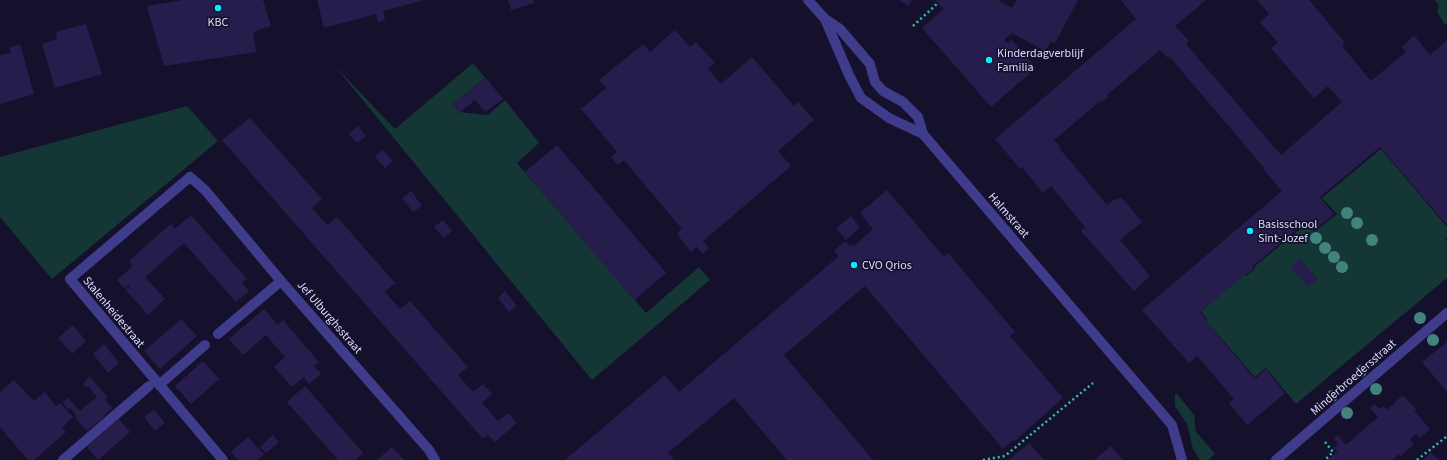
<svg xmlns="http://www.w3.org/2000/svg" width="1447" height="460" font-family="'Source Sans 3',sans-serif">
  <style>
    .green { fill: #143634 }
    .building { fill: #261d4d }
    .lines { fill: none; stroke-linecap: round; stroke-linejoin: round }
    .path { stroke: #30bfb3; stroke-width: 2.5; stroke-dasharray: 2 3; stroke-linecap: butt }
    .minor { stroke: #3e3c8b; stroke-width: 10 }
    .tree { fill: #41847d }
    .poi-dot { fill: #08ebff; stroke: #15112c; stroke-width: 1.5 }
    .labels { text-anchor: middle; stroke-width: 3.5; stroke-linejoin: round; paint-order: stroke }
    .poi-label { font-size: 12px; fill: #dfdcff; stroke: #15112c; text-anchor: start }
    .street-label { font-size: 12px; fill: #dfdcff; stroke: #15112c }
  </style>
  <rect width="100%" height="100%" fill="#15112c"/>
  <!-- green -->
  <g class="green">
    <polygon points="1435,0 1447,0 1447,23 1445,25 1437,12 1439,5"/>
    <polygon points="473,63 485,78 452,105 459,112 488,115 505,100 539,143 517,163 646,313 699,267 710,280 592,380 334,65 395,129"/>
    <polygon points="187,106 218,141 52,279 0,217 0,157"/>
    <polygon points="1381,149 1447,227 1447,238 1445,239 1447,241 1447,278 1296,404 1266,368 1255,377 1206,321 1207,319 1201,311 1245,274 1247,276 1255,269 1254,267 1306,224 1314,232 1337,214 1322,198"/>
    <polygon points="1175,394 1177,394 1194,415 1196,432 1215,454 1208,460 1200,460 1193,449 1187,424 1175,406"/>
  </g>
  <!-- building -->
  <g class="building">
    <polygon points="183,0 263,0 271,26 253,32 256,52 164,66 147,6"/>
    <polygon points="317,0 424,0 383,11 385,20 378,22 376,14 324,28"/>
    <polygon points="508,0 534,0 534,3 511,10"/>
    <polygon points="899,0 912,0 909,6"/>
    <polygon points="935,0 998,0 1012,8 1017,0 1078,0 1055,43 1051,41 1045,51 1012,33 1004,40 1007,43 1012,40 1036,68 991,107 922,28 944,9"/>
    <polygon points="1121,0 1206,0 1175,26 1189,41 1186,44 1281,155 1342,102 1328,86 1314,98 1271,48 1278,43 1260,22 1269,14 1257,0 1309,0 1345,43 1342,46 1371,81 1406,52 1402,47 1414,35 1430,55 1447,40 1447,225 1380,147 1320,197 1334,214 1314,231 1306,222 1252,267 1254,269 1247,275 1246,273 1199,313 1199,314 1201,312 1206,319 1205,320 1255,379 1266,369 1285,393 1247,425 1229,403 1234,399 1197,356 1189,363 1142,310 1282,191 1264,170 1265,169 1170,57 1169,59 1160,50 1107,95 1108,97 1101,103 1100,101 1053,141 1054,142 1055,141 1060,147 1059,148 1107,205 1115,199 1117,200 1121,197 1142,222 1120,240 1150,276 1134,291 1081,231 1085,227 1051,186 1043,193 1022,167 1020,169 995,139 1136,19"/>
    <polygon points="86,24 102,74 55,88 42,44 57,39 56,32"/>
    <polygon points="675,30 690,47 696,42 715,63 708,69 721,84 752,57 794,106 798,102 814,120 778,151 791,166 703,241 709,248 703,254 697,247 691,252 677,234 682,229 624,160 618,165 611,157 617,152 581,109 606,88 599,80 643,44 650,52"/>
    <polygon points="20,44 34,94 0,104 0,55 11,53 10,47"/>
    <polygon points="486,78 503,99 485,112 475,100 459,113 452,105"/>
    <polygon points="250,118 322,199 312,208 327,225 337,217 395,283 385,292 400,309 410,301 468,367 458,375 473,392 483,384 492,394 482,403 498,421 508,413 517,423 495,442 488,435 483,439 222,140"/>
    <polygon points="358,126 366,136 357,143 349,134"/>
    <polygon points="557,145 666,273 634,300 525,172"/>
    <polygon points="383,150 393,161 385,168 375,157"/>
    <polygon points="887,190 944,257 948,253 1015,332 1010,336 1063,398 1015,441 1014,440 1003,449 865,286 784,355 873,460 787,460 734,398 668,453 674,460 565,460 665,375 679,392 839,256 834,251 845,241 850,246 852,244 854,246 873,229 860,213"/>
    <polygon points="411,191 422,206 413,212 402,198"/>
    <polygon points="191,215 247,279 242,283 249,291 236,302 184,243 145,277 165,299 148,315 125,289 130,287 130,285 124,288 117,280 133,266 129,261 150,242 171,224 175,229"/>
    <polygon points="851,216 860,227 846,240 836,228"/>
    <polygon points="443,220 452,231 444,238 434,227"/>
    <polygon points="1300,259 1318,279 1308,287 1290,267"/>
    <polygon points="505,291 517,306 509,312 498,298"/>
    <polygon points="264,309 278,325 283,320 319,362 314,366 321,374 309,384 304,377 292,387 274,367 285,357 266,335 243,355 229,339"/>
    <polygon points="181,319 197,336 160,369 144,351"/>
    <polygon points="73,325 86,341 72,354 58,338"/>
    <polygon points="1447,342 1447,392 1422,362"/>
    <polygon points="104,344 119,363 108,373 93,354"/>
    <polygon points="203,361 219,379 191,404 175,386"/>
    <polygon points="90,377 108,398 105,400 112,408 104,415 105,416 87,431 76,419 75,414 70,408 68,409 63,403 68,398 80,411 97,397 88,386 86,388 83,383"/>
    <polygon points="14,380 34,401 45,392 56,406 60,403 73,417 62,427 66,432 34,460 28,460 0,427 0,392"/>
    <polygon points="305,386 363,453 355,460 338,460 287,402"/>
    <polygon points="1403,395 1416,409 1414,411 1430,429 1420,438 1416,434 1410,439 1414,444 1401,456 1399,454 1392,460 1328,460 1338,451 1334,448 1338,444 1334,439 1338,435 1346,445 1378,417 1370,408 1374,404 1379,409 1383,406 1387,410"/>
    <polygon points="154,409 165,423 155,431 144,417"/>
    <polygon points="119,419 130,432 98,460 87,447"/>
    <polygon points="273,435 279,442 266,453 260,447"/>
    <polygon points="248,437 264,454 257,460 238,460 231,452"/>
    <polygon points="1029,443 1044,460 1009,460"/>
    <polygon points="1111,446 1123,460 1094,460"/>
    <polygon points="392,447 404,460 377,460"/>
    <polygon points="1431,452 1438,460 1423,460"/>
  </g>
  <g class="lines">
    <!-- path -->
    <g class="path">
      <polyline points="913,26 938,3"/>
      <polyline points="1325,442 1333,452 1325,460"/>
      <polyline points="983,460 1005,456 1093,383"/>
      <polyline points="1417,460 1446,437"/>
    </g>
    <!-- minor -->
    <g class="minor">
      <polyline points="808,0 825,19 849,75 861,98 889,118 923,134 1172,425 1182,460"/>
      <polyline points="825,19 840,29 870,64 875,82 883,91 903,102 918,117 923,134"/>
      <polyline points="218,334 281,281"/>
      <polyline points="159,385 205,345"/>
      <polyline points="63,460 149,386"/>
      <polyline points="223,460 70,279 190,177 205,190 281,281 429,450 435,460"/>
      <polyline points="1276,460 1447,313"/>
    </g>
  </g>
  <!-- trees -->
  <g class="tree">
    <circle cx="1347" cy="213" r="6"/>
    <circle cx="1357" cy="223" r="6"/>
    <circle cx="1316" cy="238" r="6"/>
    <circle cx="1372" cy="240" r="6"/>
    <circle cx="1325" cy="248" r="6"/>
    <circle cx="1334" cy="257" r="6"/>
    <circle cx="1342" cy="267" r="6"/>
    <circle cx="1420" cy="318" r="6"/>
    <circle cx="1433" cy="340" r="6"/>
    <circle cx="1361" cy="371" r="6"/>
    <circle cx="1376" cy="389" r="6"/>
    <circle cx="1332" cy="396" r="6"/>
    <circle cx="1347" cy="413" r="6"/>
  </g>
  <!-- markers -->
  <g class="poi-dot">
    <circle cx="218" cy="8" r="4"/>
    <circle cx="989" cy="60" r="4"/>
    <circle cx="1250" cy="231" r="4"/>
    <circle cx="854" cy="265" r="4"/>
  </g>
  <g class="labels">
    <!-- poi labels -->
    <g class="poi-label">
      <text x="218" y="26" text-anchor="middle">KBC</text>
      <text x="997" y="57">Kinderdagverblijf<tspan x="997" dy="14">Familia</tspan></text>
      <text x="1258" y="228">Basisschool<tspan x="1258" dy="14">Sint-Jozef</tspan></text>
      <text x="862" y="269">CVO Qrios</text>
    </g>
    <!-- street labels -->
    <g class="street-label">
      <text transform="translate(1009 215) rotate(49)" y="4">Halmstraat</text>
      <text transform="translate(114 312) rotate(50)" y="4">Stalenheidestraat</text>
      <text transform="translate(330 317) rotate(49)" y="4">Jef Ulburghsstraat</text>
      <text transform="translate(1353 377) rotate(-41)" y="4">Minderbroedersstraat</text>
    </g>
  </g>
</svg>
